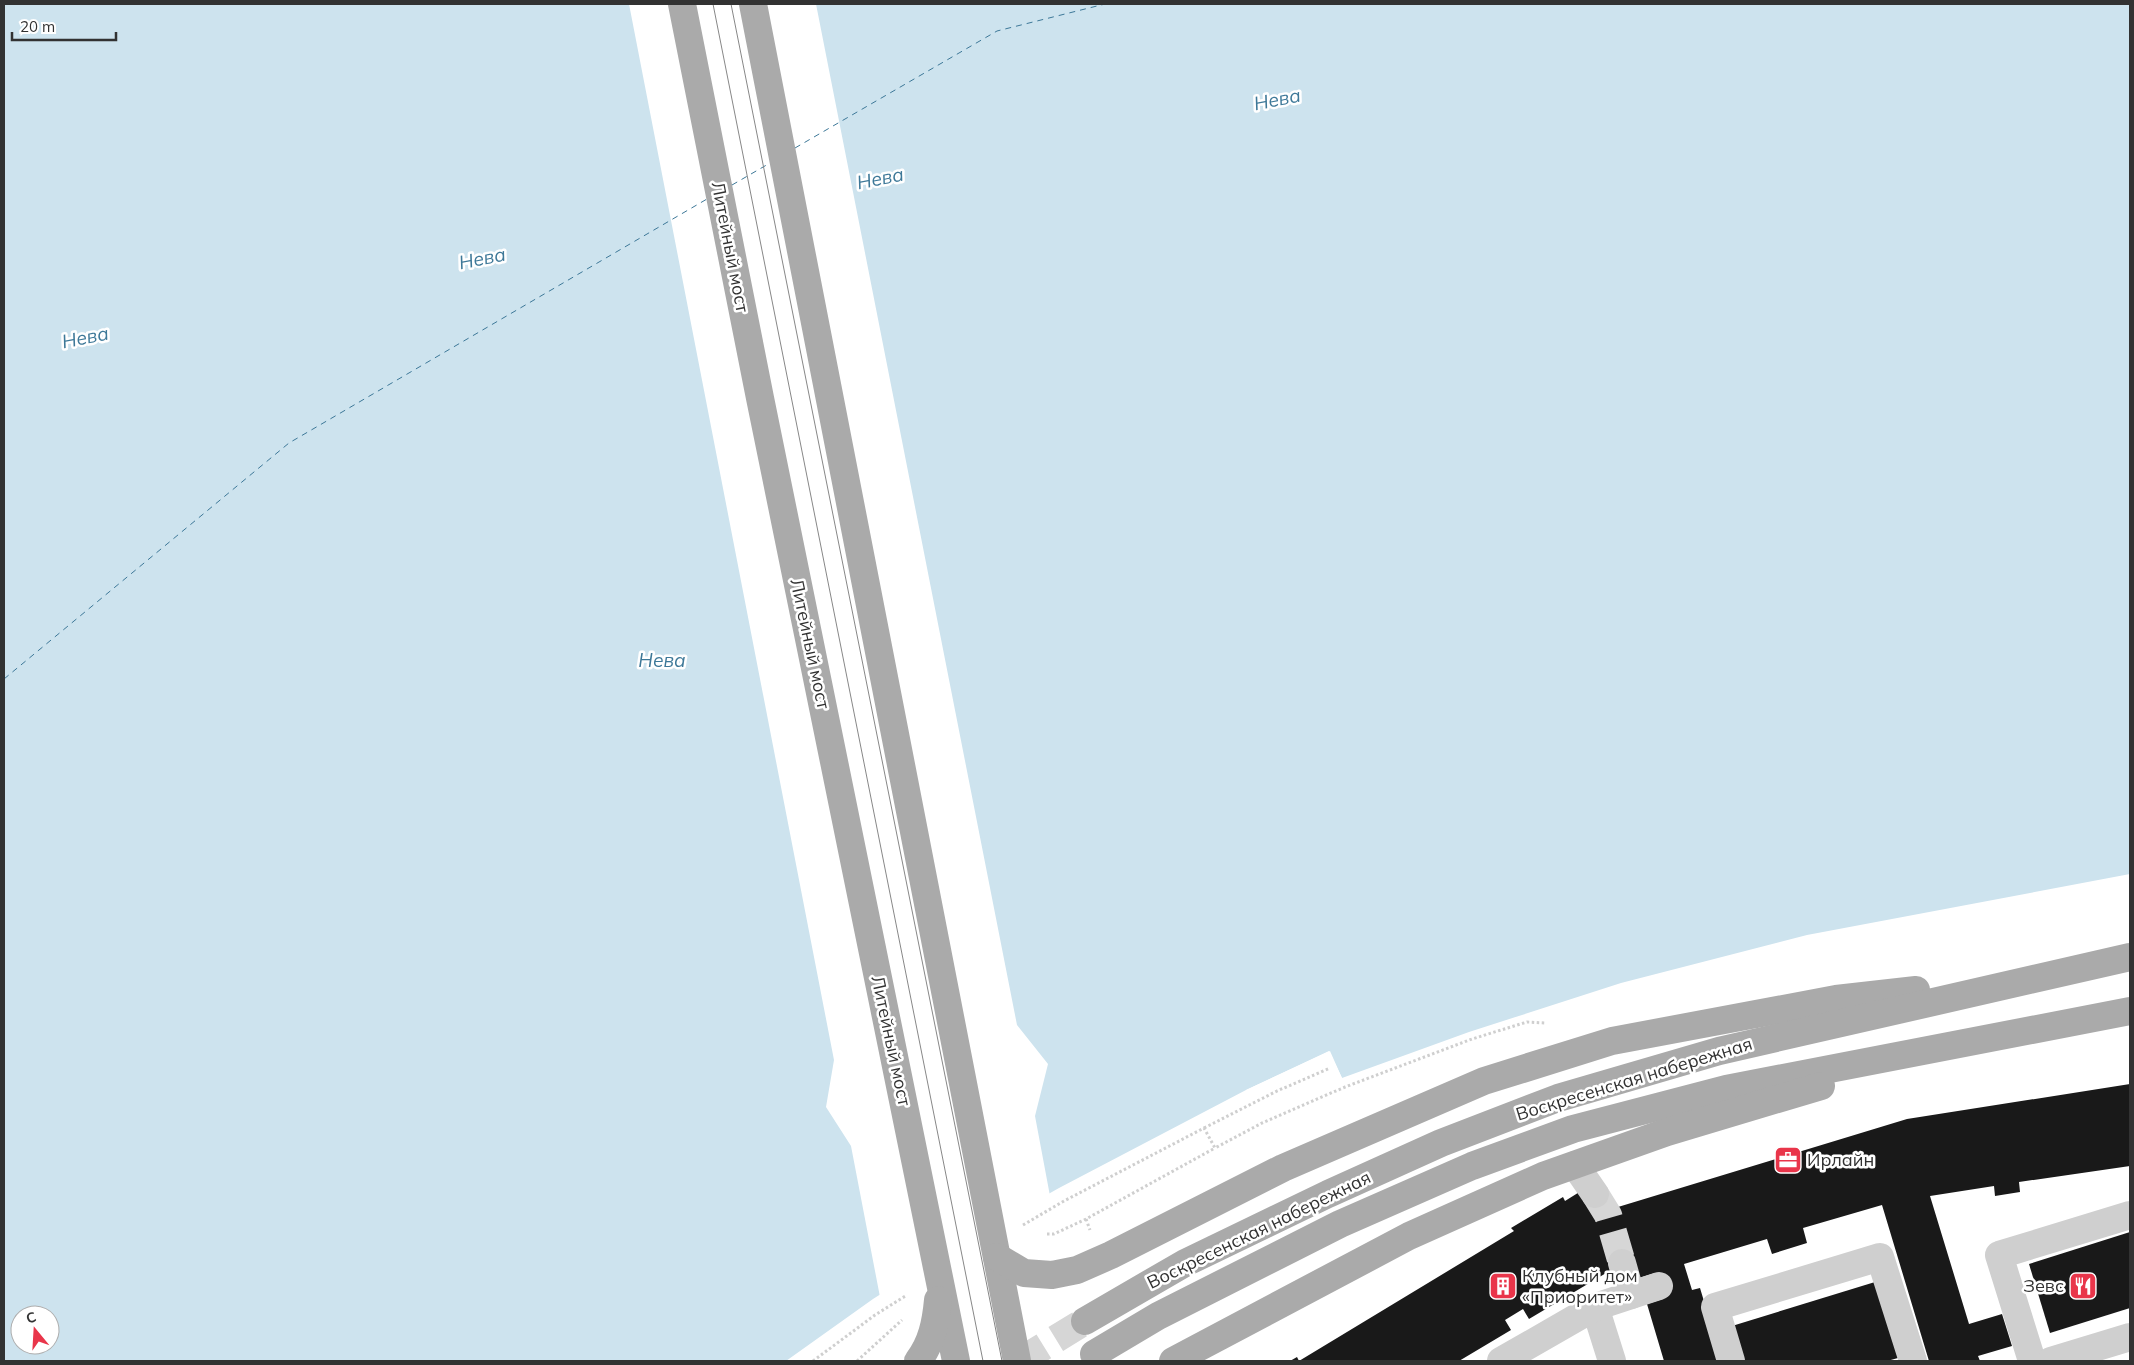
<svg xmlns="http://www.w3.org/2000/svg" width="2134" height="1365" font-family="Mulish,sans-serif">
  <style>
    .water { fill: #cde3ee; fill-rule: evenodd }
    .pier { fill: #fff }
    .lines { fill: none; stroke-linecap: round; stroke-linejoin: round }
    .ferry { stroke: #3d7898; stroke-width: 1; stroke-dasharray: 6 5; stroke-linecap: butt }
    .building { fill: #191919 }
    .minor-tunnel { stroke: #d6d6d6; stroke-width: 28; stroke-dasharray: 28 14; stroke-linecap: butt }
    .major-tunnel { stroke: #d6d6d6; stroke-width: 28; stroke-dasharray: 28 14; stroke-linecap: butt }
    .path { stroke: #cfcfcf; stroke-width: 3; stroke-dasharray: 2.5 2.5; stroke-linecap: butt }
    .minor { stroke: #cfcfcf; stroke-width: 28 }
    .major { stroke: #aaa; stroke-width: 28 }
    .tram { stroke: #878787; stroke-width: 1 }
    .labels { text-anchor: middle; stroke-width: 5; stroke-linejoin: round; paint-order: stroke }
    .street-label { font-size: 18px; fill: #323232; stroke: #fff }
    .poi-label { font-size: 18px; fill: #323232; stroke: #fff; text-anchor: start }
    .water-label { font-size: 19px; font-style: italic; fill: #3d7898; stroke: #fff }
  </style>
  <rect width="100%" height="100%" fill="#fff"/>
  <!-- water -->
  <path class="water" d="M4 4H2130V874L1807 935 1621 983 1469 1032 1342 1078 1329 1051 1246 1090 1059 1188 963 1242 873 1299 786 1361H4ZM20 1315H50V1345H20Z"/>
  <!-- pier -->
  <g class="pier">
    <polygon points="629,4 816,4 1017,1025 1048,1064 1035,1116 1050,1196 965,1245 880,1297 851,1146 826,1107 834,1060"/>
    <polygon points="1330,1051 1342,1078 1339,1079 1328,1054 1247,1092 1246,1090"/>
  </g>
  <g class="lines">
    <!-- ferry -->
    <g class="ferry">
      <polyline points="795,148 997,31 1105,4"/>
      <polyline points="732,185 770,163"/>
      <polyline points="4,679 289,443 707,199"/>
    </g>
  </g>
  <!-- building -->
  <g class="building">
    <polygon points="2130,1084 2130,1166 2019,1182 2020,1192 1995,1196 1994,1186 1930,1196 1969,1324 2002,1314 2012,1346 1978,1356 1980,1361 1929,1361 1882,1205 1803,1228 1807,1243 1772,1254 1767,1239 1684,1264 1692,1290 1700,1288 1722,1361 1664,1361 1647,1304 1663,1299 1655,1273 1639,1278 1633,1257 1529,1319 1523,1309 1505,1320 1511,1330 1459,1361 1290,1361 1297,1357 1299,1361 1514,1231 1511,1228 1563,1197 1565,1201 1581,1191 1606,1187 1618,1207 1907,1119"/>
    <polygon points="2130,1232 2130,1308 2050,1333 2029,1264"/>
    <polygon points="1875,1282 1898,1358 1887,1361 1742,1361 1732,1326"/>
  </g>
  <g class="lines">
    <!-- minor-tunnel -->
    <polyline class="minor-tunnel" points="1595,1194 1608,1215 1622,1263"/>
    <!-- major-tunnel -->
    <polyline class="major-tunnel" points="1020,1361 1085,1321"/>
    <!-- path -->
    <g class="path">
      <polyline points="1204,1128 1277,1091 1330,1068"/>
      <polyline points="1086,1219 1090,1230"/>
      <polyline points="1023,1225 1064,1201 1204,1128 1215,1148 1262,1123 1345,1087 1472,1039 1527,1022 1545,1023"/>
      <polyline points="1047,1234 1054,1234 1086,1219 1215,1148"/>
      <polyline points="813,1361 875,1315 907,1295"/>
      <polyline points="857,1361 902,1320"/>
    </g>
    <!-- minor -->
    <g class="minor">
      <polyline points="1575,1165 1595,1194"/>
      <polyline points="1622,1263 1631,1295"/>
      <polyline points="1595,1307 1612,1361"/>
      <polyline points="1501,1361 1595,1307 1659,1286"/>
      <polyline points="1731,1361 1715,1307 1880,1257 1913,1361"/>
      <polyline points="2032,1361 1999,1255 2130,1215"/>
      <polyline points="2051,1361 2130,1337"/>
    </g>
    <!-- major -->
    <g class="major">
      <polyline points="682,4 760,398 956,1361"/>
      <polyline points="753,4 1017,1361"/>
      <polyline points="997,1257 1024,1273 1052,1275 1077,1270 1111,1255 1283,1168 1484,1081 1612,1041 1836,999 1916,990"/>
      <polyline points="1085,1321 1185,1263 1328,1194 1441,1143 1558,1098 1719,1051 2130,957"/>
      <polyline points="1094,1354 1158,1316 1340,1224 1472,1166 1573,1129 1726,1089 2130,1011"/>
      <path d="M918 1361C932 1343 936 1322 938 1300"/>
      <polyline points="1173,1361 1409,1236 1543,1176 1667,1132 1821,1086"/>
    </g>
    <!-- tram -->
    <g class="tram">
      <polyline points="713,4 983,1361"/>
      <polyline points="731,4 1002,1361"/>
    </g>
  </g>
  <!-- icons -->
  <defs>
    <g id="office-square" transform="scale(1.4375)"><rect x="-9" y="-9" width="18" height="18" rx="4" fill="#e9354a" stroke="#fff"/><path d="M-6-3h4V-5.5h4V-3h4V5H-6ZM-1-4.5V-3h2v-1.5ZM-6 0V1H6V0Z" fill="#fff"/></g>
    <g id="building-square" transform="scale(1.4375)"><rect x="-9" y="-9" width="18" height="18" rx="4" fill="#e9354a" stroke="#fff"/><path d="M-4-6H4V6H1V3H-1V6H-4ZM-2.5-4.3h1.7v1.8h-1.7ZM.8-4.3h1.7v1.8H.8ZM-2.5-1h1.7V.8h-1.7ZM.8-1h1.7V.8H.8Z" fill="#fff"/></g>
    <g id="restaurant-square" transform="scale(1.4375)"><rect x="-9" y="-9" width="18" height="18" rx="4" fill="#e9354a" stroke="#fff"/><path d="M-5-6h1v4h1v-4h1v4h1v-4h1v5L-1.5 .5V6h-2V.5L-5-1ZM5-6V6H3V1.5H1.5Q1.5-4 5-6Z" fill="#fff"/></g>
  </defs>
  <g fill-rule="evenodd">
    <use href="#office-square" x="1788" y="1160"/>
    <use href="#building-square" x="1503" y="1286"/>
    <use href="#restaurant-square" x="2083" y="1286"/>
  </g>
  <g class="labels">
    <!-- street labels -->
    <g class="street-label">
      <text transform="translate(730 247) rotate(79)" y="6">Литейный мост</text>
      <text transform="translate(810 644) rotate(78)" y="6">Литейный мост</text>
      <text transform="translate(891 1041) rotate(78)" y="6">Литейный мост</text>
      <text transform="translate(1634 1079) rotate(-17)" y="6">Воскресенская набережная</text>
      <text transform="translate(1259 1230) rotate(-26)" y="6">Воскресенская набережная</text>
    </g>
    <!-- poi labels -->
    <g class="poi-label">
      <text x="1807" y="1166">Ирлайн</text>
      <text x="1522" y="1282">Клубный дом<tspan x="1522" dy="21">«Приоритет»</tspan></text>
      <text x="2064" y="1292" text-anchor="end">Зевс</text>
    </g>
    <!-- water labels -->
    <g class="water-label">
      <text transform="translate(1277 99) rotate(-11)" y="7">Нева</text>
      <text transform="translate(880 178) rotate(-11)" y="7">Нева</text>
      <text transform="translate(482 258) rotate(-11)" y="7">Нева</text>
      <text transform="translate(85 337) rotate(-11)" y="7">Нева</text>
      <text x="662" y="667">Нева</text>
    </g>
  </g>
  <!-- border -->
  <rect width="2134" height="1365" fill="none" stroke="#323232" stroke-width="10"/>
  <!-- north arrow -->
  <g transform="translate(35 1330) rotate(342)"><circle r="24" fill="#ffffff" stroke="#adadad"/>
  <path d="M0-4L9 19L0 12L-9 19Z" fill="#e9354a"/>
  <text y="-8" font-size="14" font-weight="bold" text-anchor="middle" fill="#323232">С</text>
  </g>
  <!-- scale -->
  <path d="M12 32v8h104v-8" fill="none" stroke="#323232" stroke-width="2.5"/>
  <text x="20" y="32" font-size="15" fill="#323232" stroke="#ffffff" stroke-width="4" paint-order="stroke">20 m</text>
</svg>
